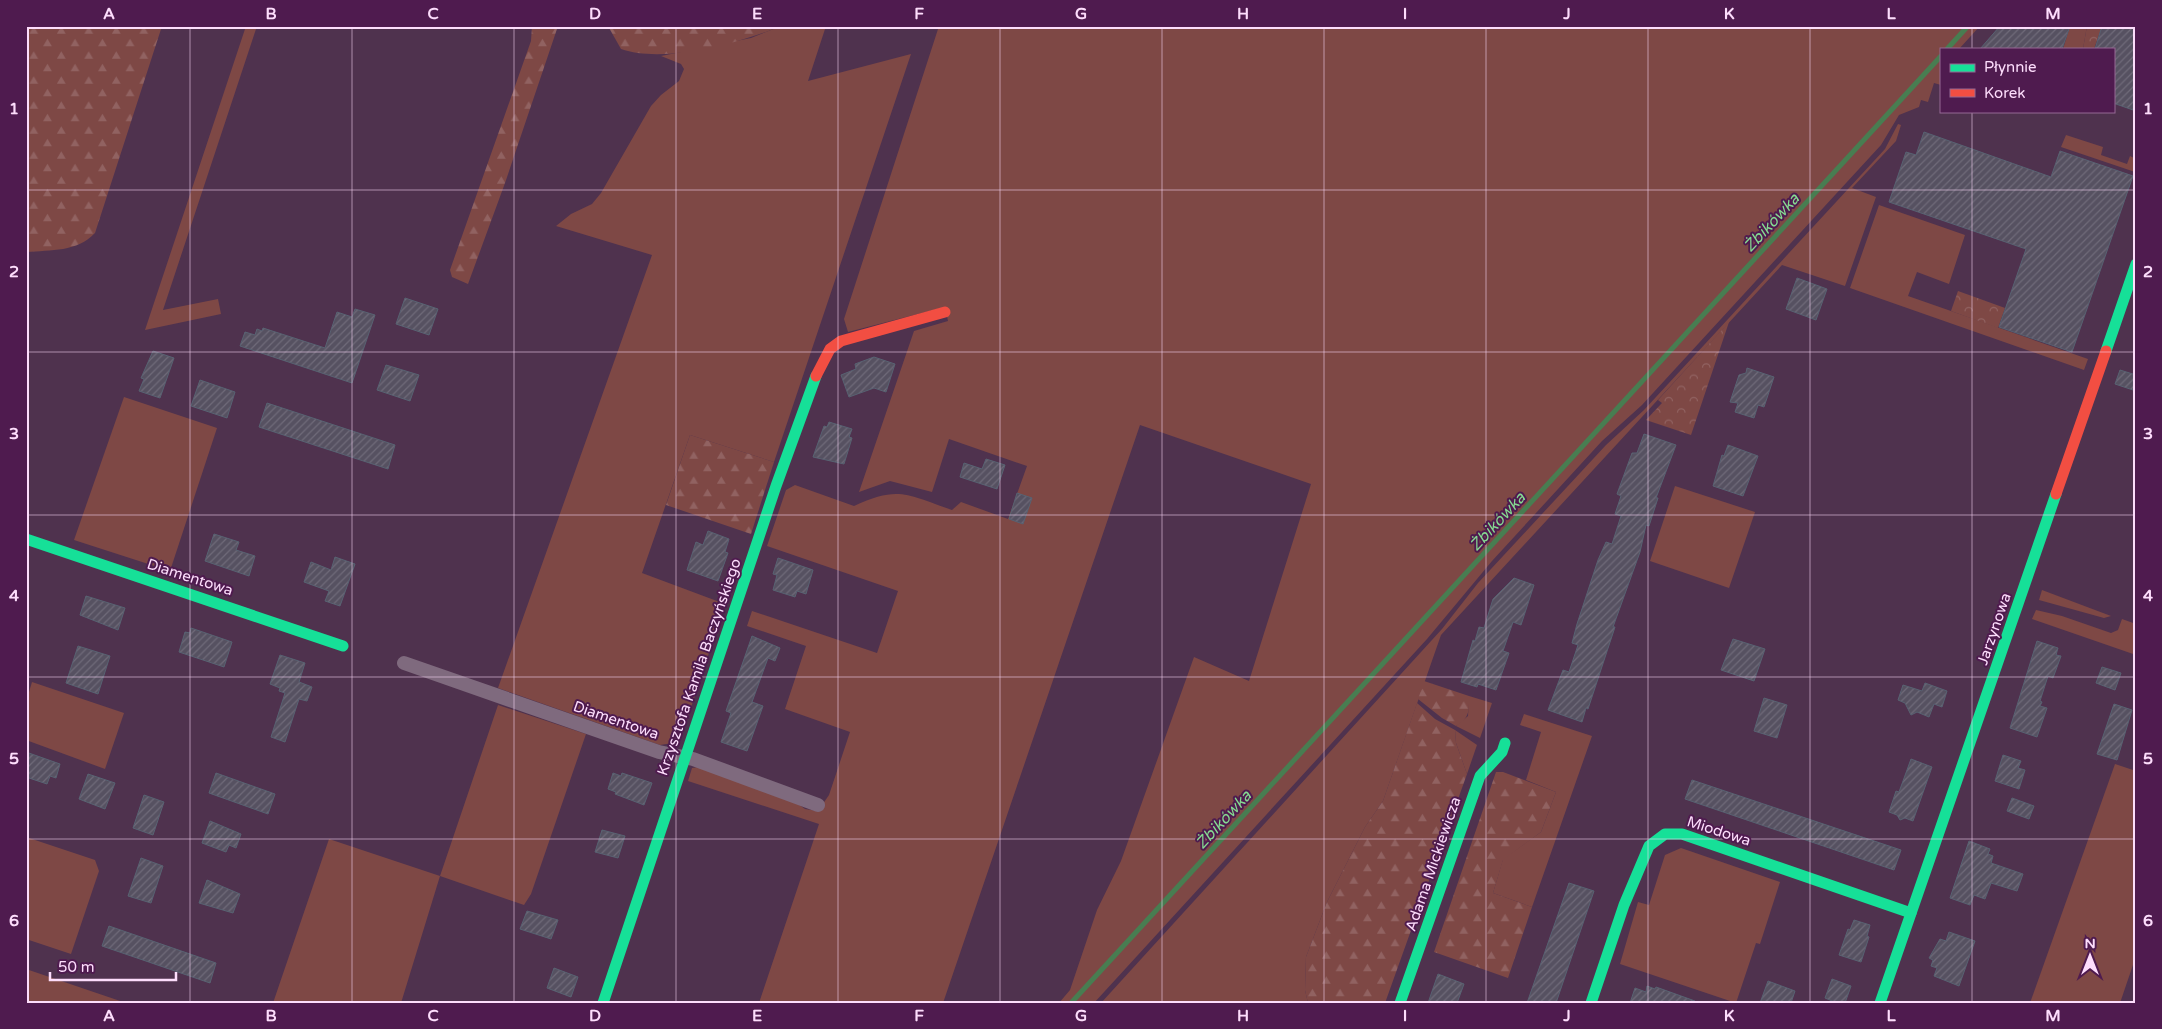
<svg xmlns="http://www.w3.org/2000/svg" width="2162" height="1029" font-family="'Varela Round',sans-serif">
  <style>
    .green { fill: #7e4845 }
    .forest { fill: url(#forest-firs) }
    .park { fill: url(#park-crowns) }
    .lines { fill: none; stroke-linecap: round; stroke-linejoin: round }
    .stream { stroke: #487d51; stroke-width: 5 }
    .building { fill: url(#building-hatch); stroke: #586272 }
    .street { stroke: #7f6a7e; stroke-width: 14 }
    .fast { stroke: #16e098; stroke-width: 11 }
    .jam { stroke: #f24e42; stroke-width: 11 }
    .grid { fill: none; stroke: #fdddfc; stroke-width: 1; stroke-opacity: 0.55 }
    .labels { text-anchor: middle; stroke-width: 4; stroke-linejoin: round; paint-order: stroke }
    .street-label { font-size: 15px; fill: #fdddfc; stroke: #4f1b4f }
    .water-label { font-size: 16px; font-style: italic; fill: #86db92; stroke: #4f1b4f }
    .neatline { fill: none; stroke: #fdddfc; stroke-width: 2 }
    .grid-label { font-size: 16px; text-anchor: middle; font-weight: bold; fill: #fdddfc }
  </style>
  <defs>
    <pattern id="forest-firs" width="22" height="20" patternUnits="userSpaceOnUse" patternTransform="scale(1.25)"><rect width="22" height="20" fill="#7e4845"/><path d="M5 1l3.5 6h-7zM16 11l3.5 6h-7z" fill="#916261"/></pattern>
    <pattern id="park-crowns" width="20" height="18" patternUnits="userSpaceOnUse" patternTransform="scale(1.25)"><rect width="20" height="18" fill="#7e4845"/><path d="M2 6a3 3 0 1 1 6 0M12 15a3 3 0 1 1 6 0" fill="none" stroke="#916261"/></pattern>
    <pattern id="building-hatch" width="6" height="6" patternUnits="userSpaceOnUse" patternTransform="scale(1.25)"><rect width="6" height="6" fill="#565161"/><path d="M-1 1l2-2M0 6l6-6M5 7l2-2" fill="none" stroke="#6f6a79"/></pattern>
  </defs>
  <rect width="100%" height="100%" fill="#4f324e"/>
  <!-- green -->
  <g class="green">
    <polygon points="246,26 257,26 163,310 218,299 221,314 145,330"/>
    <polygon points="781,26 826,26 808,81 911,54 774,462 690,435 642,573 725,604 681,738 673,743 660,745 498,688 652,255 556,226 571,214 592,204 601,193 651,106 661,95 679,81 684,69 681,64 661,56 751,38"/>
    <path d="M939 26H1980L1959 49H1941V85L1934 83 1928 102 1921 100 1919 107 1899 115 1881 145 1642 405 1602 441 1492 561 1427 639 1094 1003H1059L1070 990 1097 910 1121 861 1194 657 1249 681 1311 484 1140 425 943 1003H759L819 824 688 781 692 768 699 767 794 801 805 809 818 811 829 795 850 732 785 709 806 646 747 626 752 611 877 653 898 591 767 546 786 490 795 485 854 506C899 485 908 495 952 510L961 502 1008 519 1027 466 949 439 932 492 890 481 859 492 914 331 948 321 945 307 848 332 844 319Z"/>
    <polygon points="2070,26 2087,26 2083,49 2063,49"/>
    <polygon points="1898,124 1901,125 1896,141 1852,188 1876,197 1845,286 1782,265 1441,635 1383,801 1365,827 1327,902 1306,957 1305,990 1308,1003 1101,1003 1442,629 1478,583 1606,445 1644,410 1885,149"/>
    <polygon points="2066,135 2103,147 2101,155 2127,164 2130,156 2136,159 2135,172 2061,147"/>
    <polygon points="1879,205 1965,235 1949,284 1917,272 1908,296 2088,359 2084,370 1850,288"/>
    <polygon points="124,397 217,428 170,571 74,540"/>
    <polygon points="1675,486 1755,512 1729,588 1650,561"/>
    <polygon points="2042,590 2111,616 2104,618 2039,600"/>
    <polygon points="2036,610 2062,616 2111,633 2118,630 2122,619 2136,624 2136,655 2032,619"/>
    <polygon points="32,682 124,713 105,769 26,740 26,702"/>
    <polygon points="1469,696 1492,703 1480,738 1456,726 1468,716"/>
    <polygon points="498,705 586,734 531,894 524,905 440,876 401,1003 273,1003 329,839 440,876"/>
    <polygon points="1524,714 1592,736 1532,907 1493,893 1503,859 1541,832 1556,792 1526,780 1541,732 1520,725"/>
    <polygon points="1455,730 1477,745 1467,774 1456,743"/>
    <polygon points="2115,764 2136,771 2136,956 2120,1003 2030,1003"/>
    <polygon points="26,837 95,860 99,871 71,954 26,939"/>
    <polygon points="1681,848 1780,882 1760,944 1756,943 1736,1003 1620,964 1638,902 1649,905 1665,855"/>
    <polygon points="26,969 126,1003 26,1003"/>
  </g>
  <!-- forest -->
  <g class="forest">
    <path d="M26 26H162L95 233C77 252 51 250 26 252Z"/>
    <polygon points="532,26 558,26 505,183 468,284 452,277 450,270 531,41"/>
    <path d="M608 26H781C740 43 664 64 621 49Z"/>
    <polygon points="690,435 774,462 751,534 666,505"/>
    <path d="M1424 681 1469 696C1469 710 1470 718 1456 726L1442 718 1418 699Z"/>
    <polygon points="1417,703 1435,719 1455,730 1456,743 1467,774 1385,1003 1308,1003 1305,990 1306,957 1327,902 1365,827 1383,801"/>
    <polygon points="1496,772 1503,772 1556,792 1541,832 1503,860 1493,893 1532,907 1508,978 1434,952"/>
  </g>
  <!-- park -->
  <g class="park">
    <polygon points="2087,26 2102,26 2094,49 2083,49"/>
    <polygon points="1958,291 2005,308 1998,328 1951,311"/>
    <polygon points="1729,322 1691,435 1646,420 1662,403 1658,400"/>
  </g>
  <g class="lines">
    <!-- stream -->
    <g class="stream">
      <polyline points="1947,49 1968,26"/>
      <polyline points="1071,1003 1941,56"/>
    </g>
  </g>
  <!-- building -->
  <g class="building">
    <polygon points="2000,26 2070,26 2062,49 1980,49"/>
    <polygon points="2102,26 2136,26 2136,111 2113,103 2113,49 2095,49"/>
    <polygon points="1924,132 2051,177 2060,151 2133,176 2072,352 1999,327 2026,249 1889,202 1906,152 1916,155"/>
    <polygon points="1797,278 1827,289 1816,320 1786,309"/>
    <polygon points="405,298 438,309 429,335 396,324"/>
    <polygon points="355,309 375,315 352,383 240,346 245,332 255,335 257,329 262,331 263,328 325,348 337,312 352,317"/>
    <polygon points="153,351 174,358 160,398 139,391 144,379 141,378"/>
    <polygon points="874,357 895,364 886,392 874,388 849,397 841,375 856,369 855,364"/>
    <polygon points="386,365 419,375 410,401 377,390"/>
    <polygon points="1747,368 1774,377 1764,407 1758,405 1754,418 1735,412 1738,403 1730,402 1739,375 1746,373"/>
    <polygon points="2120,370 2136,375 2136,391 2115,384"/>
    <polygon points="200,380 235,392 227,418 191,406"/>
    <polygon points="267,403 395,445 388,469 259,427"/>
    <polygon points="829,422 852,429 849,437 852,438 844,464 813,457 824,426 827,427"/>
    <polygon points="1644,434 1676,445 1656,498 1658,498 1649,526 1646,525 1640,552 1613,627 1615,627 1588,709 1586,708 1582,722 1548,710 1563,670 1569,672 1578,645 1572,643 1577,624 1598,560 1606,542 1612,544 1621,516 1615,514 1621,496 1617,494 1632,453 1637,453"/>
    <polygon points="1728,445 1758,456 1743,496 1713,486 1722,455 1724,456"/>
    <polygon points="986,459 1005,465 997,489 960,477 964,463 982,469"/>
    <polygon points="1017,493 1032,498 1023,524 1009,519"/>
    <polygon points="708,531 729,539 725,552 728,553 718,581 687,570 696,542 703,545"/>
    <polygon points="214,534 239,542 236,550 255,556 249,576 205,561"/>
    <polygon points="335,557 355,564 340,606 325,601 329,591 304,582 311,562 331,570"/>
    <polygon points="778,558 813,570 806,594 797,591 795,597 773,590 777,575 773,574"/>
    <polygon points="1514,578 1534,585 1521,625 1513,622 1503,651 1509,653 1496,690 1478,684 1477,687 1461,682 1473,640 1475,641 1479,627 1484,628 1493,599"/>
    <polygon points="86,596 125,608 118,630 80,615"/>
    <polygon points="191,628 232,642 224,667 179,652 185,632 190,633"/>
    <polygon points="752,636 780,648 775,661 768,658 752,702 763,706 747,751 721,742 731,713 726,711"/>
    <polygon points="1733,639 1765,649 1754,681 1721,670"/>
    <polygon points="2037,641 2058,648 2056,655 2061,656 2053,678 2048,676 2040,701 2042,702 2040,706 2047,708 2037,737 2010,728"/>
    <polygon points="78,646 110,656 98,694 66,683"/>
    <polygon points="280,655 305,663 299,682 312,687 307,701 299,699 285,742 271,737 285,693 279,691 280,688 270,684"/>
    <polygon points="2102,667 2121,673 2115,690 2096,683"/>
    <polygon points="1925,683 1947,691 1942,707 1934,704 1929,717 1917,712 1911,715 1905,703 1898,700 1903,685 1922,691"/>
    <polygon points="1764,698 1787,705 1777,738 1754,731"/>
    <polygon points="2114,704 2132,710 2117,760 2097,754"/>
    <polygon points="26,752 60,764 56,778 50,776 47,784 26,777"/>
    <polygon points="2003,755 2021,761 2018,768 2025,770 2019,789 1995,781"/>
    <polygon points="1911,759 1932,767 1913,821 1905,818 1900,820 1897,815 1889,812 1896,791 1899,792"/>
    <polygon points="216,773 275,794 268,814 209,793"/>
    <polygon points="613,773 621,776 622,773 652,783 644,805 615,794 616,792 608,789"/>
    <polygon points="88,774 115,783 105,809 79,799"/>
    <polygon points="1692,780 1901,850 1894,870 1685,799"/>
    <polygon points="144,795 164,802 153,835 133,828"/>
    <polygon points="2012,798 2034,806 2029,819 2007,811"/>
    <polygon points="210,821 241,834 236,848 229,845 226,852 202,843"/>
    <polygon points="602,830 625,836 618,858 595,852"/>
    <polygon points="1969,841 1990,849 1988,854 1993,856 1991,863 2023,874 2017,891 1991,883 1985,899 1974,895 1970,905 1950,898"/>
    <polygon points="141,858 163,866 151,903 128,896"/>
    <polygon points="207,880 240,894 233,913 199,903"/>
    <polygon points="1569,883 1594,891 1556,1003 1527,1003"/>
    <polygon points="527,911 558,920 551,939 520,929"/>
    <polygon points="1854,920 1870,925 1867,936 1869,937 1861,962 1839,955 1848,929 1850,930"/>
    <polygon points="109,926 216,963 210,983 102,946"/>
    <polygon points="1949,932 1975,941 1959,986 1934,976 1937,968 1931,966 1933,960 1929,958 1940,939 1946,941"/>
    <polygon points="554,968 578,977 571,997 547,988"/>
    <polygon points="1438,974 1464,984 1457,1003 1428,1003"/>
    <polygon points="1832,979 1851,986 1845,1003 1837,1003 1825,998"/>
    <polygon points="1768,981 1795,991 1791,1003 1760,1003"/>
    <polygon points="1647,986 1655,989 1656,987 1695,1001 1695,1003 1630,1003 1635,988 1646,992"/>
  </g>
  <g class="lines">
    <!-- street -->
    <polyline class="street" points="404,663 659,752 693,759 818,805"/>
    <!-- fast -->
    <g class="fast">
      <polyline points="2106,351 2136,264"/>
      <polyline points="26,539 343,646"/>
      <polyline points="603,1003 776,486 816,376"/>
      <polyline points="1400,1003 1480,776 1502,752 1505,743"/>
      <polyline points="1591,1003 1624,905 1649,846 1665,834 1682,834 1911,913"/>
      <polyline points="1880,1003 2056,494"/>
    </g>
    <!-- jam -->
    <g class="jam">
      <polyline points="816,376 830,349 841,341 945,312"/>
      <polyline points="2056,494 2106,351"/>
    </g>
  </g>
  <!-- grid -->
  <path class="grid" d="M190 26V1003M352 26V1003M514 26V1003M676 26V1003M838 26V1003M1000 26V1003M1162 26V1003M1324 26V1003M1486 26V1003M1648 26V1003M1810 26V1003M1972 26V49M1972 111V1003M26 190H2136M26 352H2136M26 515H2136M26 677H2136M26 839H2136"/>
  <g class="labels">
    <!-- street labels -->
    <g class="street-label">
      <text transform="translate(190 577) rotate(18)" y="5">Diamentowa</text>
      <text transform="translate(1994 629) rotate(-71)" y="5">Jarzynowa</text>
      <text transform="translate(699 667) rotate(-71)" y="5">Krzysztofa Kamila Baczyńskiego</text>
      <text transform="translate(616 720) rotate(19)" y="5">Diamentowa</text>
      <text transform="translate(1719 831) rotate(18)" y="5">Miodowa</text>
      <text transform="translate(1433 864) rotate(-71)" y="5">Adama Mickiewicza</text>
    </g>
    <!-- water labels -->
    <g class="water-label">
      <text transform="translate(1771 222) rotate(-47)" y="6">Żbikówka</text>
      <text transform="translate(1497 521) rotate(-47)" y="6">Żbikówka</text>
      <text transform="translate(1223 819) rotate(-47)" y="6">Żbikówka</text>
    </g>
  </g>
  <!-- border -->
  <rect width="2162" height="1029" fill="none" stroke="#4f1b4f" stroke-width="55"/>
  <!-- legend -->
  <rect x="1940" y="48" width="175" height="65" fill="#4f1b4f" stroke="#956994"/>
  <rect x="1950" y="64" width="25" height="8" fill="#16e098" stroke="#956994"/>
  <text x="1984" y="72" font-size="15" fill="#fdddfc">Płynnie</text>
  <rect x="1950" y="89" width="25" height="8" fill="#f24e42" stroke="#956994"/>
  <text x="1984" y="98" font-size="15" fill="#fdddfc">Korek</text>
  <!-- north arrow -->
  <g transform="translate(2090 956)" stroke="#4f1b4f" stroke-width="4" paint-order="stroke">
  <path d="M0-4L9 19L0 12L-9 19Z" fill="#fdddfc"/>
  <text y="-8" font-size="14" font-weight="bold" text-anchor="middle" fill="#fdddfc">N</text>
  </g>
  <!-- scale -->
  <path d="M50 972v8h126v-8" fill="none" stroke="#fdddfc" stroke-width="2.5"/>
  <text x="58" y="972" font-size="15" fill="#fdddfc" stroke="#4f1b4f" stroke-width="4" paint-order="stroke">50 m</text>
  <rect x="28" y="28" width="2106" height="974" class="neatline"/>
  <g class="grid-label">
    <text x="109" y="19">A</text>
    <text x="271" y="19">B</text>
    <text x="433" y="19">C</text>
    <text x="595" y="19">D</text>
    <text x="757" y="19">E</text>
    <text x="919" y="19">F</text>
    <text x="1081" y="19">G</text>
    <text x="1243" y="19">H</text>
    <text x="1405" y="19">I</text>
    <text x="1567" y="19">J</text>
    <text x="1729" y="19">K</text>
    <text x="1891" y="19">L</text>
    <text x="2053" y="19">M</text>
    <text x="14" y="114">1</text>
    <text x="2148" y="114">1</text>
    <text x="14" y="277">2</text>
    <text x="2148" y="277">2</text>
    <text x="14" y="439">3</text>
    <text x="2148" y="439">3</text>
    <text x="14" y="601">4</text>
    <text x="2148" y="601">4</text>
    <text x="14" y="764">5</text>
    <text x="2148" y="764">5</text>
    <text x="14" y="926">6</text>
    <text x="2148" y="926">6</text>
    <text x="109" y="1021">A</text>
    <text x="271" y="1021">B</text>
    <text x="433" y="1021">C</text>
    <text x="595" y="1021">D</text>
    <text x="757" y="1021">E</text>
    <text x="919" y="1021">F</text>
    <text x="1081" y="1021">G</text>
    <text x="1243" y="1021">H</text>
    <text x="1405" y="1021">I</text>
    <text x="1567" y="1021">J</text>
    <text x="1729" y="1021">K</text>
    <text x="1891" y="1021">L</text>
    <text x="2053" y="1021">M</text>
  </g>
</svg>
